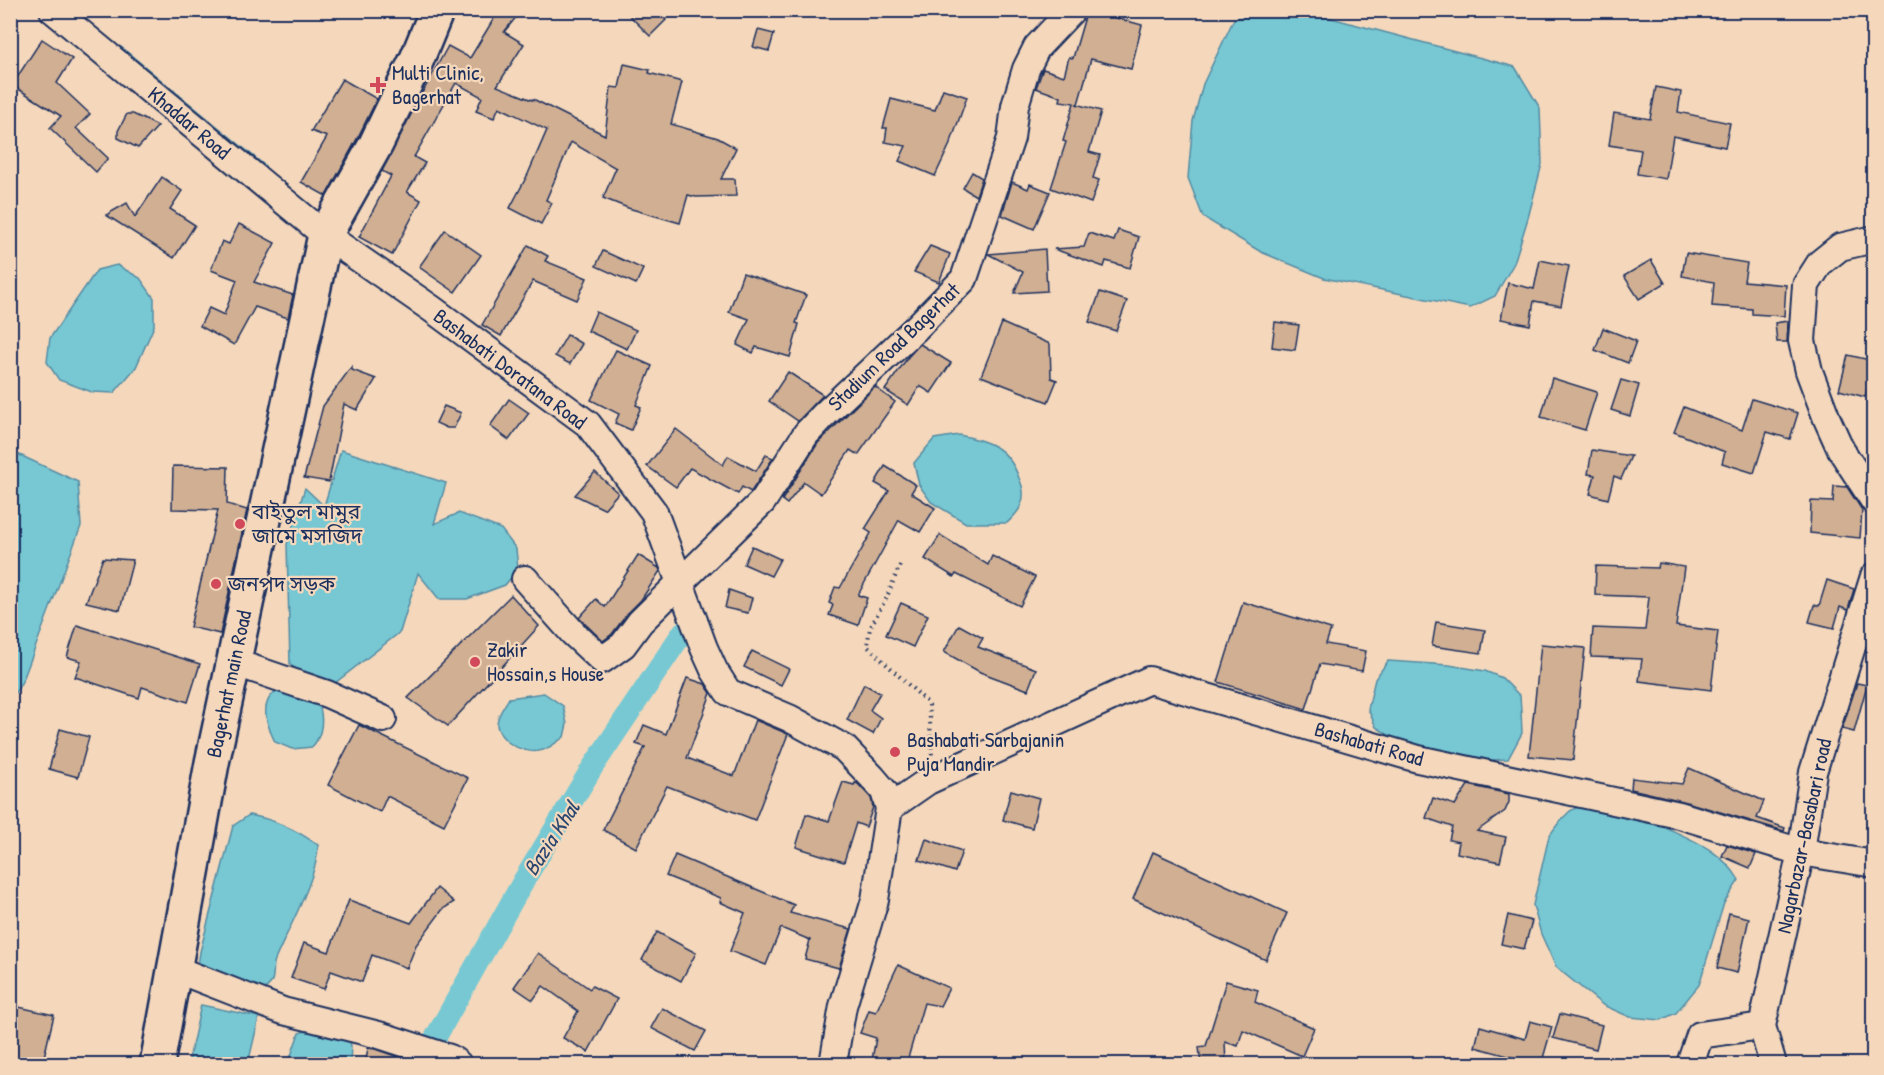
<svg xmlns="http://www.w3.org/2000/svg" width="1884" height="1075" font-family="'Patrick Hand','Noto Sans Bengali',sans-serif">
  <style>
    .water { fill: #78c8d3; stroke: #538ba4; stroke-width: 1.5 }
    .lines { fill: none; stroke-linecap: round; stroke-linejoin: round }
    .stream { stroke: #538ba4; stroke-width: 6 }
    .canal { stroke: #78c8d3; stroke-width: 22 }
    .building { fill: #d1af93; stroke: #1b2f5e; stroke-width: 1.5 }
    .minor-casing { stroke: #1b2f5e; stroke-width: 30 }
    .major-casing { stroke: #1b2f5e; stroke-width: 38 }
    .path { stroke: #1b2f5e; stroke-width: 4; stroke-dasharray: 1.5 4.5; stroke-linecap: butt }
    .minor { stroke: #f5d8bb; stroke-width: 26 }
    .major { stroke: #f5d8bb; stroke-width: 33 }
    .poi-dot { fill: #d1495b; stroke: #f5d8bb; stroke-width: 2 }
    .labels { text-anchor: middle; stroke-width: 4.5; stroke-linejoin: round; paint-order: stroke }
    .poi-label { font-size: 21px; fill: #1b2f5e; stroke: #f5d8bb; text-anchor: start }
    .street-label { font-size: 21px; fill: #1b2f5e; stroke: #f5d8bb }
    .water-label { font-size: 22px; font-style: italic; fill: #294670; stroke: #f5d8bb }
  </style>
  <rect width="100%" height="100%" fill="#f5d8bb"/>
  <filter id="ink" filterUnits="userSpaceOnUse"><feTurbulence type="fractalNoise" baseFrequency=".0167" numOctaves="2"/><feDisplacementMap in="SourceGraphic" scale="12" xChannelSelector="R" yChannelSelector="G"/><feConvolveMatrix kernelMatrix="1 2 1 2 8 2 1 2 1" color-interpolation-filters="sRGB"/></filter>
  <g filter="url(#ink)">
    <!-- water -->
    <g class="water">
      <polygon points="1272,11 1331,18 1515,67 1540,108 1542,164 1528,218 1514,263 1495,296 1470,308 1324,278 1261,252 1203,217 1188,178 1193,121 1203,84 1234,19"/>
      <polygon points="117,265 140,278 154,298 154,326 136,367 114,393 92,392 59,380 47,362 50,338 97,270"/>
      <path d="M959 435C989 441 1008 447 1019 478 1023 487 1025 495 1021 505 1019 512 1012 518 1007 523H966L931 502 919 485 914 463 934 439Z"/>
      <polygon points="341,450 446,483 434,524 459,513 501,529 516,549 518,569 505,585 467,599 439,599 418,573 400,632 335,683 299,672 290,664 287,544 305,488 324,506"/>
      <polygon points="11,451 78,482 81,526 23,680 11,700"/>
      <polygon points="1388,661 1449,665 1485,671 1502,678 1520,696 1521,711 1522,733 1508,759 1474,761 1415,752 1376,727 1368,709 1375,679"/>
      <path d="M279 689 318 702C324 717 323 735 312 747L292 749 275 742C266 723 258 702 279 689Z"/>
      <path d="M544 693 563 706 567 724 564 737C558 741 550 748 543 750 528 755 504 745 498 729 494 719 504 707 509 698Z"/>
      <path d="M1585 803 1673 814 1667 828C1695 841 1723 852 1739 880L1724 903 1699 985 1676 1013 1661 1020 1630 1017 1603 1005 1556 967 1541 934 1533 905 1549 836 1560 821 1570 811Z"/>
      <path d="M249 815C274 819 298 831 318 845 318 877 288 929 275 960 272 967 275 976 271 983 268 987 265 989 261 992L198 966 200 952 233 826Z"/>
      <polygon points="201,1005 259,1017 248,1064 188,1064"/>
      <polygon points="325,1025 345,1033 351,1045 350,1064 288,1064 299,1033"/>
    </g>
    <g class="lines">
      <!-- stream -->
      <polyline class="stream" points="120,49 263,167"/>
      <!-- canal -->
      <polyline class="canal" points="429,1049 524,880 592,768 683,632"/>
    </g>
    <!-- building -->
    <g class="building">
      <polygon points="499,10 522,10 504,32 524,44 497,86 532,100 533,99 605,135 611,87 619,88 624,64 650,70 649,73 682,82 671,124 718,138 736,148 721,179 735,179 736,196 696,197 688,195 680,223 628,208 603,198 616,168 571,142 546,200 552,203 541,224 510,208 528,174 547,130 499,107 494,118 476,111 482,97 456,83 414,157 425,163 407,192 421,200 392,255 359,237 391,176 382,171 420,97 448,46 470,58"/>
      <polygon points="624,10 656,10 666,20 650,36"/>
      <polygon points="1087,10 1142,25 1131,69 1091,59 1078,104 1076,104 1101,111 1089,152 1100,155 1093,178 1099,180 1091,203 1051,188 1066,142 1063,141 1074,103 1060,101 1061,97 1036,88 1043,69 1064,76 1069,57 1073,58"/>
      <polygon points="758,30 774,34 769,51 753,47"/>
      <polygon points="42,39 72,59 57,83 90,114 76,128 108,158 96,172 50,128 61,116 12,85"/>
      <polygon points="342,79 377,99 359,135 326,196 301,182 327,137 311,131"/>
      <polygon points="1656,87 1681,92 1678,112 1730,123 1725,147 1673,136 1666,179 1637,174 1641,150 1609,145 1614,113 1650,119"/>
      <polygon points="943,89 967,97 951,142 935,176 899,161 906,146 885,142 887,128 883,128 891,99 935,110"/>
      <polygon points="127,114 133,114 158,126 138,148 118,138 118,131"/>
      <polygon points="972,172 982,178 976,196 963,188"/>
      <polygon points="162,177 182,191 170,209 195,225 174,258 106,215 127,203 135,217"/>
      <polygon points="1012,182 1028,189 1030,184 1050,192 1034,229 1002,215"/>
      <polygon points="239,224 275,243 254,282 293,295 288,318 255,307 234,345 200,326 209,308 224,315 237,280 211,270 222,241 229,244"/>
      <polygon points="445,230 481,255 455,292 419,267"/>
      <polygon points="1118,230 1139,237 1130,268 1106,261 1104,267 1054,249 1084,247 1089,233 1114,241"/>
      <polygon points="528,245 548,256 545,261 587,278 577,300 533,281 501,336 482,325"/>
      <polygon points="930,246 950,254 939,282 914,272"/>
      <polygon points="1045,249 1047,291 1014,293 1023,272 988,254"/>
      <polygon points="603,251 643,269 636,284 596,266"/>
      <polygon points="1686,253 1747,263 1744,281 1786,285 1784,316 1752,314 1752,309 1712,306 1714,282 1682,276"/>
      <polygon points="1540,260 1569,266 1561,306 1534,301 1530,325 1501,319 1508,283 1534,289"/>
      <polygon points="1651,260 1665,283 1639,299 1624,276"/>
      <polygon points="743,273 806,295 796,323 799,324 790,357 756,347 753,353 737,345 749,319 729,312"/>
      <polygon points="1100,292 1127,301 1116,331 1089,322"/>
      <polygon points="596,312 636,330 627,349 588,331"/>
      <polygon points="1788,321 1787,342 1777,342 1775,323"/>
      <polygon points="1275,322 1299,325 1295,350 1272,347"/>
      <polygon points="1002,323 1050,344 1051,378 1057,380 1048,402 981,376"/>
      <polygon points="1603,328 1636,341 1628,363 1595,350"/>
      <polygon points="567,335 582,344 570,364 555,356"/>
      <polygon points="920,344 951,363 931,393 920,386 908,405 885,390 908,357"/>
      <polygon points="616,350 652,366 636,405 641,407 631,430 615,423 619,414 591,400"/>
      <polygon points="1848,355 1874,361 1865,397 1839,390"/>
      <polygon points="352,366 352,370 376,379 357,410 344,404 329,482 304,478 323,406"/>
      <polygon points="788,372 823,395 798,421 769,401"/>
      <polygon points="1552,378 1597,392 1585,430 1541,417"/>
      <polygon points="1621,380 1639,385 1630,416 1611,410"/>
      <polygon points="875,387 895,402 858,455 850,450 821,494 804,482 787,504 782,500 818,443"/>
      <polygon points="509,399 529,413 509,440 490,426"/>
      <polygon points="1752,399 1798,413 1790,439 1767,432 1754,473 1722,463 1725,452 1674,432 1684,407 1742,430"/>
      <polygon points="444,406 461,413 454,428 447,428 436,423"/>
      <polygon points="676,429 723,465 728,456 756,471 766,455 773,458 751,492 742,487 738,494 690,468 676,487 647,466"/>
      <polygon points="1592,450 1631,456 1621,479 1614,476 1608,499 1590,494 1595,475 1588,474"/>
      <polygon points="173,466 228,467 227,504 247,510 220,634 190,627 218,510 172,509"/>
      <polygon points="885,466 916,485 911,493 935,508 920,532 899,520 858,595 867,598 858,625 829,615 833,605 829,603 835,587 840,588 871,533 865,529 889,491 875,483"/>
      <polygon points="595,472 618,493 604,509 575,495"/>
      <polygon points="1834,486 1847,487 1862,510 1860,538 1810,533 1811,501 1833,502"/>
      <polygon points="940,535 988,565 992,556 1035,577 1020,606 956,574 954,577 925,559"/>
      <polygon points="752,546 780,559 771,576 744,564"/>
      <polygon points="638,555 659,568 660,571 641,600 628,613 612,634 603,641 579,618 596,599 605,607"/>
      <polygon points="103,558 133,560 120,610 86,602"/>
      <polygon points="1659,563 1684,567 1676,626 1718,631 1711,690 1639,681 1642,659 1591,657 1593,628 1645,630 1649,597 1595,595 1596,566 1658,568"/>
      <polygon points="1827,580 1854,589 1848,610 1840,607 1834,628 1809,622 1814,605 1819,606"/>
      <polygon points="729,590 752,598 748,613 725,608"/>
      <polygon points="511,595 539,626 448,726 408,698"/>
      <polygon points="1243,602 1331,629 1326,644 1366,651 1362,671 1320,664 1306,709 1218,682"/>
      <polygon points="901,603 928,615 913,647 886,635"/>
      <polygon points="1436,622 1485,630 1481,653 1432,646"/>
      <polygon points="77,625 200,664 188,702 142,687 139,698 75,677 81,661 67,657"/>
      <polygon points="959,625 983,638 978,647 1036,669 1028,690 980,672 944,652"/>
      <polygon points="1541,644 1585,648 1573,760 1529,756"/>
      <polygon points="752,651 789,669 781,685 744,667"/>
      <polygon points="687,678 705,684 711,693 687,758 734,776 755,720 788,734 755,820 667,786 636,848 603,830 645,747 636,744 644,725 666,734"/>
      <polygon points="1857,683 1867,685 1854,732 1842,729"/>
      <polygon points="864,684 880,693 870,710 881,718 873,734 847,720"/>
      <polygon points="359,725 468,778 444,825 387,796 380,812 328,785"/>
      <polygon points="60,729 89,737 78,777 49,769"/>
      <polygon points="1689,768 1764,801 1757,818 1785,828 1784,831 1683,801 1631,789 1632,778 1682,784"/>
      <polygon points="843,782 854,785 855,783 858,784 871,798 873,807 866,827 856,823 844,862 796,847 806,814 829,821"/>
      <polygon points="1468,785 1509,794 1509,802 1505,811 1477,831 1506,837 1500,862 1457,853 1459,842 1449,840 1452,827 1426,818 1433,798 1455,805"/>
      <polygon points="1011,790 1039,798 1032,828 1003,820"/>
      <polygon points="926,839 962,851 955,872 919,860"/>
      <polygon points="1727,845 1756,854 1750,868 1722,856"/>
      <polygon points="1153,852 1287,913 1266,960 1133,899"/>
      <polygon points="675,855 794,905 790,913 851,929 839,968 805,959 810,940 781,928 766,965 730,951 745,913 720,902 721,898 666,876"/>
      <polygon points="437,888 454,902 443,909 416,945 407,968 372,955 362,982 331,971 324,989 291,978 304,943 329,952 349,900 411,923"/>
      <polygon points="1729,913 1749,918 1737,973 1717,968"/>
      <polygon points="1508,915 1532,921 1524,949 1501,944"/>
      <polygon points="657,932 696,953 681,981 642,960"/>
      <polygon points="538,953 590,989 592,986 617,999 588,1052 563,1038 578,1011 543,986 533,1000 514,987"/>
      <polygon points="898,965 949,988 940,1006 924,1003 906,1065 871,1065 876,1038 860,1033 869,1010 876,1012"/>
      <polygon points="1226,981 1258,990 1255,1002 1314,1028 1302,1056 1243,1030 1238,1046 1225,1042 1226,1065 1201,1065 1199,1047 1206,1046"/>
      <polygon points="10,1005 54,1015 42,1065 24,1065 10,1062"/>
      <polygon points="662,1008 706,1031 695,1051 651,1028"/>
      <polygon points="1560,1014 1602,1025 1596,1049 1553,1038"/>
      <polygon points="1530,1021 1552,1027 1541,1065 1475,1047 1480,1026 1525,1039"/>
      <polygon points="368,1048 375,1049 421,1065 365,1065"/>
    </g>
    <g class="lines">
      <!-- minor casing -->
      <g class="minor-casing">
        <g id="minor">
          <polyline points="53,10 325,235 432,309 588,424 654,512 704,648 714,670 728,692 789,718 844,748 872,777 884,791 889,808 875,900 843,1006 833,1064"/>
          <polyline points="1874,239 1840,247 1820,263 1806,285 1802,341 1809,371 1827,419 1841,450 1874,501"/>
          <polyline points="525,579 573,633 602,660 623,645 640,622 763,501 806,434 823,416 916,328 964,279 1011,138 1015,106 1026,69 1037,47 1072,10"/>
          <polyline points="233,662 327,694 383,719"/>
          <polyline points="889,808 928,781 1149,680 1418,759 1679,815 1801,852 1874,864"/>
          <polyline points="175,969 283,1011 379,1035 450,1058 458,1064"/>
          <polyline points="1690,1064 1700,1035 1762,1026"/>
          <polyline points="1773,1064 1762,1026 1801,852 1813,772 1874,576"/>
        </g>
      </g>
      <!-- major casing -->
      <g class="major-casing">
        <polyline id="major" points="157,1064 212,763 325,235 376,144 417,59 437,10"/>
      </g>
      <!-- path -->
      <polyline class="path" points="900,565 886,599 870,628 867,646 929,704 932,756"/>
      <!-- minor -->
      <use href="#minor" class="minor"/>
      <!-- major -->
      <use href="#major" class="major"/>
    </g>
  </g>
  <!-- markers -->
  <g class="poi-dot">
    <path d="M375 76h6v6h6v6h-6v6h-6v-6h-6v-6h6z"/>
    <circle cx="240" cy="524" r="6"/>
    <circle cx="216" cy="584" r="6"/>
    <circle cx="475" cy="662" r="6"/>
    <circle cx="895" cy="752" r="6"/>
  </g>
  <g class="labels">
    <!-- poi labels -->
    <g class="poi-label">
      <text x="392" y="80">Multi Clinic,<tspan x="392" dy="24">Bagerhat</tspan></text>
      <text x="252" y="519">বাইতুল মামুর<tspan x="252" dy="24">জামে মসজিদ</tspan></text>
      <text x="228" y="591">জনপদ সড়ক</text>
      <text x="487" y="657">Zakir<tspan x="487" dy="24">Hossain,s House</tspan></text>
      <text x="907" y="747">Bashabati Sarbajanin<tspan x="907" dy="24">Puja Mandir</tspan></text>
    </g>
    <!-- street labels -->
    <g class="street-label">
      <text transform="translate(189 123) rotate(40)" y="7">Khaddar Road</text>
      <text transform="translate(894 347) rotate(-44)" y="7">Stadium Road Bagerhat</text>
      <text transform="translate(510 369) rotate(37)" y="7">Bashabati Doratana Road</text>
      <text transform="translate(229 684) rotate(-78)" y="7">Bagerhat main Road</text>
      <text transform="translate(1369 744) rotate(16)" y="7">Bashabati Road</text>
      <text transform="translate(1804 836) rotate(-78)" y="7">Nagarbazar-Basabari road</text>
    </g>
    <!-- water labels -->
    <g class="water-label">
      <text transform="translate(551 838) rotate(-57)" y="8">Bazia Khal</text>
    </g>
  </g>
  <!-- margin -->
  <rect width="1884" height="1075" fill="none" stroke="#f5d8bb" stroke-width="36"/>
  <rect x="18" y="18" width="1848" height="1039" fill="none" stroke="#1b2f5e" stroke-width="2" filter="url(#ink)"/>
</svg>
